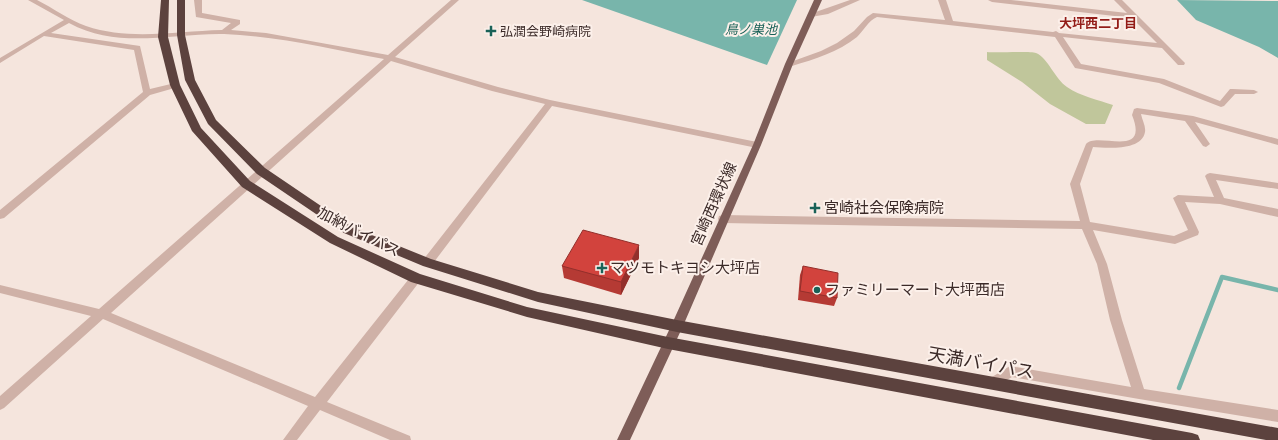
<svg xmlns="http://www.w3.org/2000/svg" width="1278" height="440" font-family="Karla,'Noto Sans JP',sans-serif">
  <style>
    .green { fill: #c0c69b }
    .water { fill: #78b5ab }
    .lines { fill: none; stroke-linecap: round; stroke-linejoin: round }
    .stream { stroke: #78b5ab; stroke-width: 4.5 }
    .minor { fill: #cfb1a7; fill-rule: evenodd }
    .major { fill: #7e5d58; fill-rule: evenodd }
    .highway { fill: #5c423e; fill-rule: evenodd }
    .wall { fill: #b53a34 }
    .shaded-wall { fill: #932f2b }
    .building { fill: #d2433d; stroke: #932f2b }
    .poi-dot { fill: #196157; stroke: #fcf0ea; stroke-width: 1.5 }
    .labels { text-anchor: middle; stroke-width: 4; stroke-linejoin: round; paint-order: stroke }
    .far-neighbourhood-label { font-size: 13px; font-weight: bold; fill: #931c18; stroke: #fcf0ea }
    .far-water-label { font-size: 13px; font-style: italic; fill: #196157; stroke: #fcf0ea }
    .far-poi-label { font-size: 13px; fill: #3b2a28; stroke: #fcf0ea; text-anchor: start }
    .street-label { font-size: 15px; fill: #3b2a28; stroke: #fcf0ea }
    .poi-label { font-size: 15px; fill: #3b2a28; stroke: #fcf0ea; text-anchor: start }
    .near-street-label { font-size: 18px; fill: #3b2a28; stroke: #fcf0ea }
  </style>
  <rect width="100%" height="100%" fill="#f5e5dd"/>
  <!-- green -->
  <path class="green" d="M987 52C997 53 1030 51 1036 53 1048 58 1055 79 1067 87 1080 96 1098 100 1113 105L1105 124H1086L1050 104 1022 82 987 60Z"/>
  <!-- water -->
  <g class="water">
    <polygon points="582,0 797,0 767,65"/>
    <polygon points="1177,0 1278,1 1278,58 1259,47 1196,20"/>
  </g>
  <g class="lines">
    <!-- stream -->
    <polyline class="stream" points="1179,388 1222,277 1278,290"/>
    <!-- minor -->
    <g class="minor">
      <path d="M28 0H37C53 8 69 20 86 26 130 41 177 31 222 30L231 23 196 17 194 0H202V13L240 20V24L231 30 266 33 388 55 451 0H459L395 57 498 87 550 100 757 142 761 145 757 148 552 106 431 266H423L422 263 423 260 545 104 492 91 391 61 111 313 315 397 412 275 416 274 420 275 421 278 420 281 327 402 410 436 411 440H390L320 410 297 440H283L308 406 103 319 4 408 0 410V396L91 316 0 293V285L99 309 384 59C331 49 278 36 224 34 171 33 119 50 69 23L51 33 140 46 150 89 175 83 179 85 178 87 150 95 4 218 0 219V210L143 92 134 50 44 36 0 63V58L64 20Z"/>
      <polygon points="850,0 860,0 828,14 811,17 807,15"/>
      <path d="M938 0H946L953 21 1053 32 1056 31 1059 33 1157 43 1132 18 992 2 988 0H1011L1127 13 1114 0H1122L1185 63 1184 65H1178L1162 48 1063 37 1081 64 1164 79 1220 101 1230 89H1233L1254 90 1258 92 1254 94H1235L1224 106 1221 107 1159 83 1075 68 1055 37 877 17C868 21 864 30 857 37 838 52 815 59 792 66H786L785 64 821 51 837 43 854 31 867 17 873 13 945 20Z"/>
      <path d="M1137 108 1193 116 1278 139V145L1195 122 1210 144 1206 147 1203 146 1185 121 1141 114C1142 120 1146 126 1145 132 1142 151 1107 148 1093 147L1080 184 1090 222 1174 236 1188 230 1173 198 1178 195 1214 197 1205 176 1207 174 1210 173 1278 183V189L1216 180 1224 198 1278 209V217L1220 204 1185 202 1199 232 1198 235 1175 244 1093 230 1107 264 1122 320 1144 389 1278 410V422L1139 399 1012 377 991 389 987 388 985 384 987 380 1010 366 1131 387 1110 320 1097 264 1082 229 723 223 719 222 718 219 719 216 723 215 1080 221 1070 184 1086 144C1097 131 1150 160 1132 115L1134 109Z"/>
    </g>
    <!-- major -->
    <polygon class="major" points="814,0 822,0 793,64 761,145 683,326 630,440 617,440 671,326 753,145 785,64"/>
    <!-- highway -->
    <g class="highway">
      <polygon points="161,0 169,0 168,37 180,85 201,128 250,181 338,237 420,274 527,307 668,337 1192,433 1198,435 1200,440 1153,440 668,349 527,317 411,282 330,243 242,187 192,131 170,85 158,37"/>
      <polygon points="177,0 185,0 185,35 195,80 216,120 265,168 352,227 431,259 538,292 677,320 1278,428 1278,440 1266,440 677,332 538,302 423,266 344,233 257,174 208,124 185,80 177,35"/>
    </g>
  </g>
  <!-- wall -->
  <g class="wall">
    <polygon points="639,258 621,295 564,278 562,266"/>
    <polygon points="803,266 837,298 834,306 798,300 800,275"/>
  </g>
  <!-- shaded-wall -->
  <polygon class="shaded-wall" points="639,245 639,258 621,295 621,282"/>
  <!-- building -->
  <g class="building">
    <polygon points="583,230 639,245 621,282 562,266"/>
    <polygon points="803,266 838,273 837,298 800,291"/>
  </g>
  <!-- markers -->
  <g class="poi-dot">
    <path d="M489 25h4v4h4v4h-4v4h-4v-4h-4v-4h4z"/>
    <path d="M813 202h4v4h4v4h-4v4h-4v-4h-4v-4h4z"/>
    <path d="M600 262h4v4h4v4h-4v4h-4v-4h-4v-4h4z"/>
    <circle cx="817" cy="290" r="4"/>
  </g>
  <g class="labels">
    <!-- far-neighbourhood labels -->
    <g class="far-neighbourhood-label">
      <text x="1098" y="28">大坪西二丁目</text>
    </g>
    <!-- far-water labels -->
    <g class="far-water-label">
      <text x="751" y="34">鳥ノ巣池</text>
    </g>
    <!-- far-poi labels -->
    <g class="far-poi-label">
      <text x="500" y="36">弘潤会野崎病院</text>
    </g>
    <!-- street labels -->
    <g class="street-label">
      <text transform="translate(714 204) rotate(-66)" y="5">宮崎西環状線</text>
      <text transform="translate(359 232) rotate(27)" y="5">加納バイパス</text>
    </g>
    <!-- poi labels -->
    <g class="poi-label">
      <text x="824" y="213">宮崎社会保険病院</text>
      <text x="610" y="273">マツモトキヨシ大坪店</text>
      <text x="825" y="295">ファミリーマート大坪西店</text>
    </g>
    <!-- near-street labels -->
    <g class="near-street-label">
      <text transform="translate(981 363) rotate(10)" y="6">天満バイパス</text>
    </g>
  </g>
</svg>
